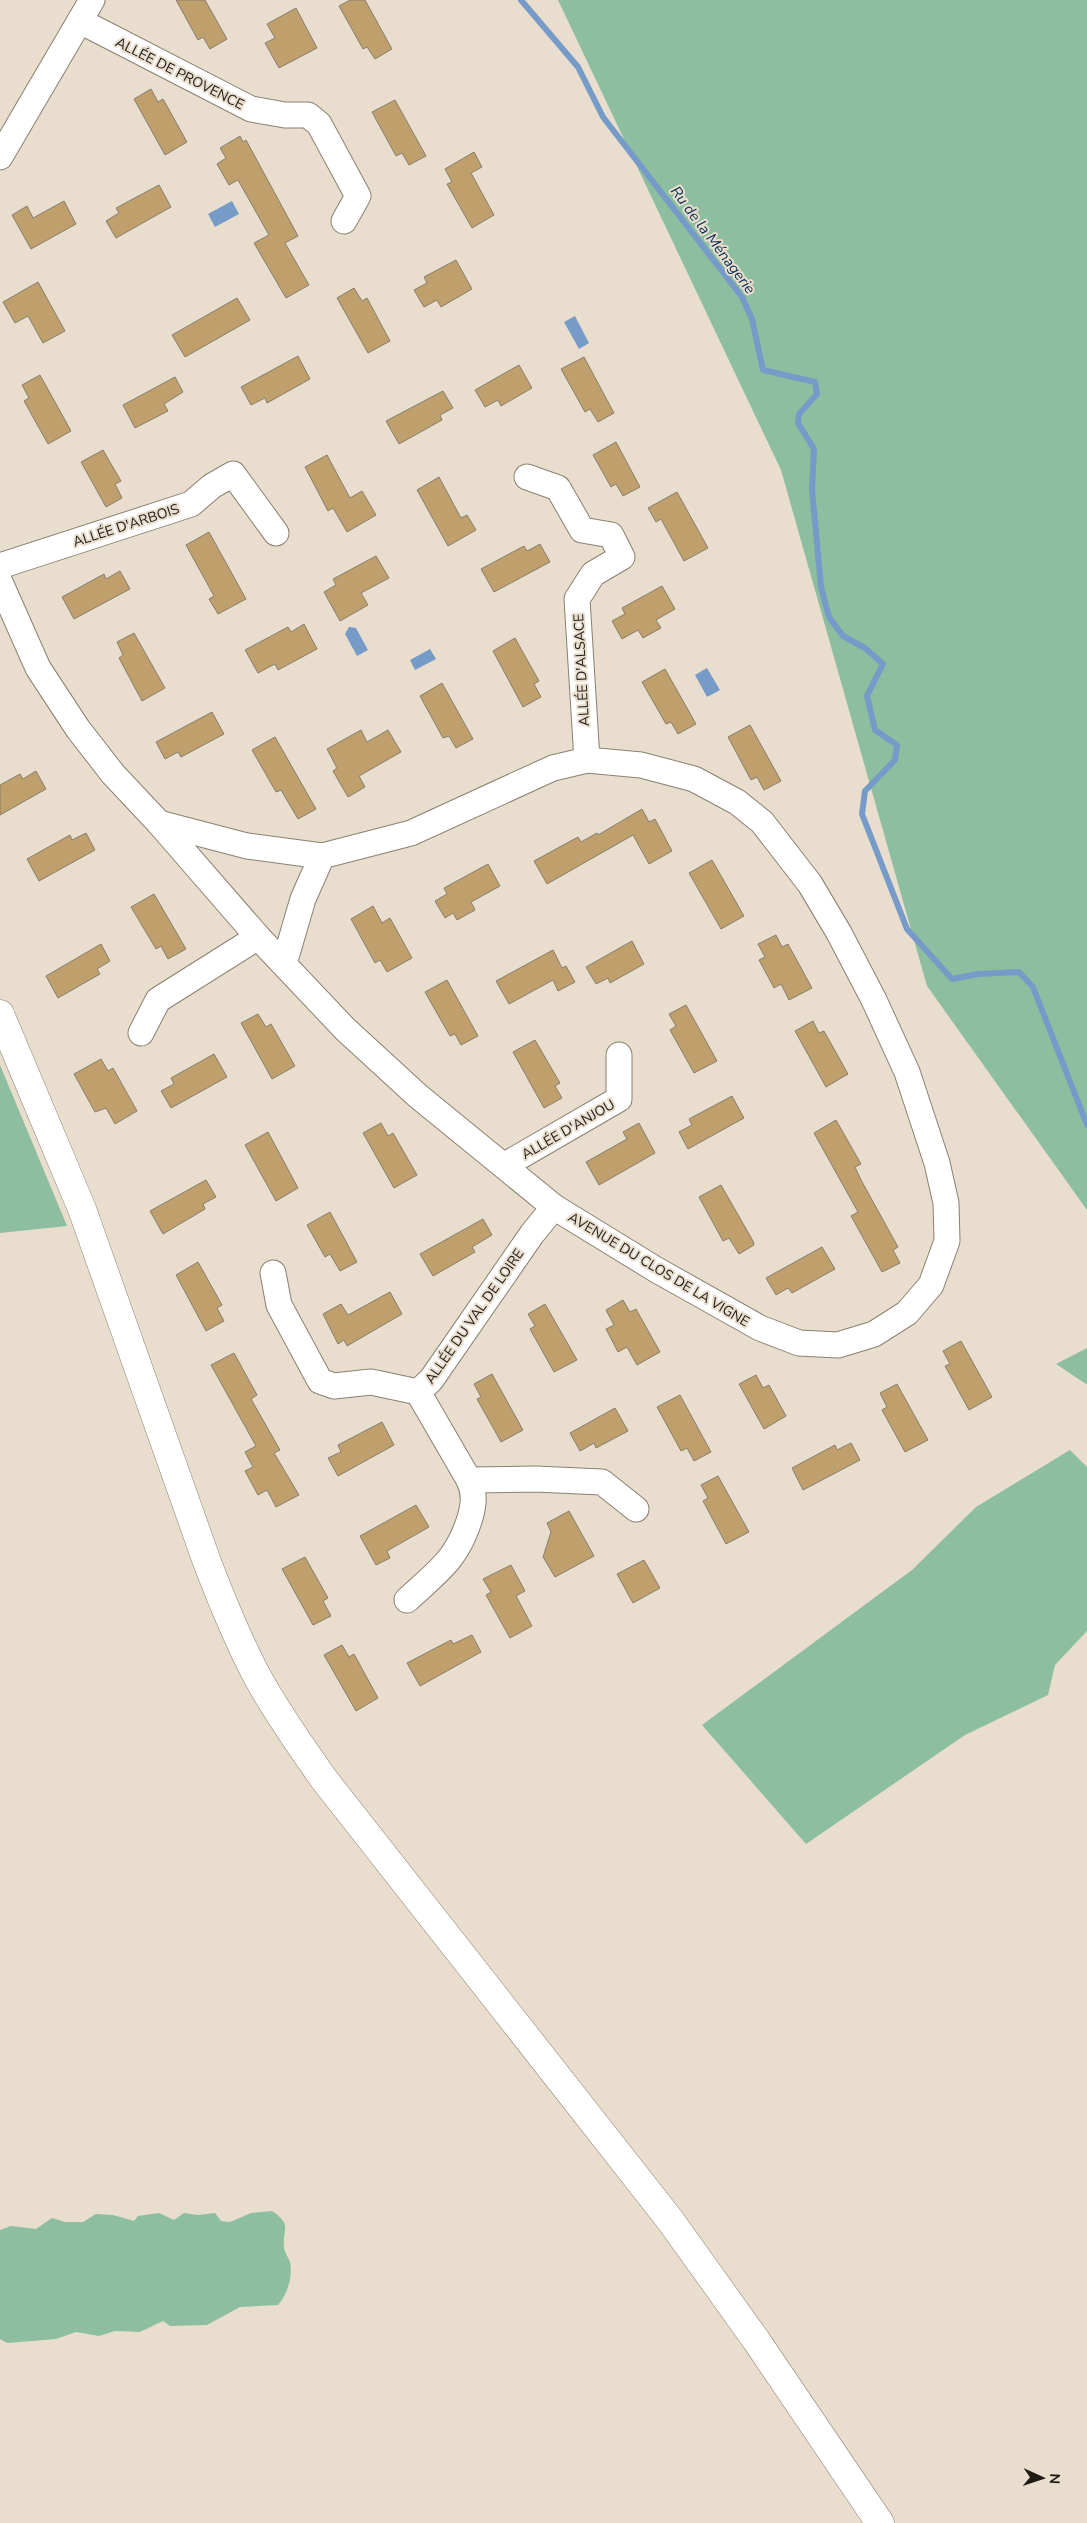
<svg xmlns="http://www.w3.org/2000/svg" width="1087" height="2523" font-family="'Nunito Sans',sans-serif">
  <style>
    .green { fill: #8dbe9f }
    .water { fill: #779bc8 }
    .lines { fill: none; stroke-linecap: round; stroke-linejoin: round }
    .stream { stroke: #779bc8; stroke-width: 6 }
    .building { fill: #bfa06c; stroke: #877e6f }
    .minor-casing { stroke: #898071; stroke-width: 27 }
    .tertiary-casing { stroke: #898071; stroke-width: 29 }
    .minor { stroke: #fff; stroke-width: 25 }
    .tertiary { stroke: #fff; stroke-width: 28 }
    .labels { text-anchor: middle; stroke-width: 4; stroke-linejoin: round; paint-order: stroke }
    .street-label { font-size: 14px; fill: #1e1a14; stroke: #e9decd }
    .water-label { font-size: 15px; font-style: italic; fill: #062d57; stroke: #e9decd }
  </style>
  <rect width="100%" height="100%" fill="#e9decd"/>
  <!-- green -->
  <g class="green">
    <polygon points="558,0 1087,0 1087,1210 927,986 781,470"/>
    <polygon points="0,1065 67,1226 0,1233"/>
    <polygon points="1087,1348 1087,1384 1086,1384 1056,1364"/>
    <polygon points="1070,1450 1087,1467 1087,1631 1055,1665 1048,1695 965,1735 806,1844 702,1725 912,1570 976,1507"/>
    <path d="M272 2211C293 2225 282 2229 284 2248 285 2253 288 2257 290 2262 293 2277 287 2295 278 2305L240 2307 207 2325 170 2326 163 2321 140 2332 115 2331 99 2336 76 2332 56 2339 7 2343 0 2339V2230L11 2226 36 2229 52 2218 65 2222H83L96 2214 113 2215 134 2221 138 2216 159 2213 174 2220 184 2213 198 2215 215 2213 221 2221 230 2222 251 2213Z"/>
  </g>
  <!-- water -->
  <g class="water">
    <polygon points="232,201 239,214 215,227 208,214"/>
    <polygon points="575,316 589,343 579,349 564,322"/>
    <polygon points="349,627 356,628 368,650 357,656 345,634"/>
    <polygon points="430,649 436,659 415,670 410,660"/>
    <polygon points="707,668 720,690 707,697 695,675"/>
  </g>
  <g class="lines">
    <!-- stream -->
    <polyline class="stream" points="521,0 578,67 603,117 742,297 752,319 763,370 815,382 817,394 799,414 798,423 814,449 812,489 821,587 829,617 843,636 865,648 883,664 867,696 875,730 897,745 895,760 865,791 862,814 907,929 952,979 978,974 1019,972 1033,987 1087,1125"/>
  </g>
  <!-- building -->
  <g class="building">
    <polygon points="176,0 205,0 227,39 210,49 203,37 198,40"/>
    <polygon points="350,0 365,0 392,49 375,59 367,47 363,49 339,6"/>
    <polygon points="296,8 317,48 279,68 265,43 275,38 267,24"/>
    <polygon points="151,89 158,102 163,99 187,142 165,155 134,99"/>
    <polygon points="395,100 426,156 409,165 402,153 396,156 372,112"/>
    <polygon points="240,136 243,142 246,140 298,236 285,243 309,285 286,298 254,243 269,235 238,180 229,185 217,164 226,158 220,148"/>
    <polygon points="474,152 482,167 471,173 494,215 472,228 447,184 452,182 445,169"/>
    <polygon points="159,185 171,207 116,238 106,221 119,213 116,208"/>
    <polygon points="64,201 76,224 31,249 12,215 27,206 33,218"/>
    <polygon points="456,260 472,289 441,307 437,300 424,307 414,290 427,283 424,277"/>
    <polygon points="38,282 65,331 43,343 28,316 15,323 3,302"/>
    <polygon points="354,288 362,301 367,298 390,341 368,353 337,298"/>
    <polygon points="237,298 250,320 185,357 172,335"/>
    <polygon points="298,356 310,379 267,403 265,398 251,405 241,387"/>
    <polygon points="584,357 614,413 598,422 590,409 585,412 561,369"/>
    <polygon points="519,365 532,388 501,406 498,400 485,407 475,390"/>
    <polygon points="40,375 71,431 48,444 24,401 29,398 22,385"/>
    <polygon points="175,377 183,392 164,404 168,411 135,428 123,405"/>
    <polygon points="443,391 453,408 440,415 442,420 399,444 386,421"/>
    <polygon points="616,442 640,487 623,496 616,484 611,487 593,455"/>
    <polygon points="103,450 121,481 115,484 122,498 106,507 81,462"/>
    <polygon points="327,455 350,498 362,491 376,515 347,532 333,508 328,511 305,467"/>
    <polygon points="439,477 461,518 467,515 476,530 448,546 417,490"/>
    <polygon points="677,492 708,548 684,561 661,519 656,522 648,508"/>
    <polygon points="209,532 246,599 218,614 209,599 214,596 186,545"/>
    <polygon points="540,544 550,562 494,592 481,569 524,546 527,551"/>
    <polygon points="376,556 389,578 361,593 368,605 340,621 324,592 336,585 333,579"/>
    <polygon points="120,571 130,589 74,619 62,597 104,574 106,579"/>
    <polygon points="662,586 675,609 656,620 661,628 643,638 638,630 622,639 612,621 625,614 622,608"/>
    <polygon points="304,624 317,649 278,670 275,664 258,673 245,650 288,627 291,632"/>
    <polygon points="134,633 165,688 142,701 119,658 123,655 117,642"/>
    <polygon points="515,638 539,681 534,684 541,697 523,707 493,651"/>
    <polygon points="665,669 696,724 678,734 671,722 666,724 642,682"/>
    <polygon points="442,683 473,739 456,748 449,736 443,738 420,696"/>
    <polygon points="212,712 224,734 181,757 178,752 165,759 156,742"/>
    <polygon points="750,725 781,781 764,790 757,777 751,780 728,737"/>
    <polygon points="361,730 367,742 388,730 401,752 359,776 365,787 348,797 333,771 337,768 327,749"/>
    <polygon points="275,737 316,809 298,819 281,790 276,792 252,750"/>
    <polygon points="36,771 46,789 0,815 0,785 20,774 23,779"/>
    <polygon points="642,809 649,822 655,819 672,851 649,864 633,835 547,884 534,861 578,837 581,842 597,833 598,835"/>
    <polygon points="86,833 95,850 39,881 27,859 70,835 72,840"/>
    <polygon points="712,860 744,916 721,929 689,873"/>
    <polygon points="488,864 500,886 471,902 475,910 457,920 453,913 445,918 435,901 447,894 444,888"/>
    <polygon points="154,894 186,949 168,959 161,946 156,949 131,907"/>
    <polygon points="373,906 382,923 390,918 412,958 387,972 380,960 375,963 351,919"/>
    <polygon points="776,935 782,947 788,944 812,988 789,1000 781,984 774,988 759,960 765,957 758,944"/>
    <polygon points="632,941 644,964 610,983 608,978 596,984 586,967"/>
    <polygon points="101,944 110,961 97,969 100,974 58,998 46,976"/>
    <polygon points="553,950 562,968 566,966 575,982 558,991 553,980 509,1004 496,981"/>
    <polygon points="447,980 478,1036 461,1045 455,1034 450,1036 425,992"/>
    <polygon points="686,1005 717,1061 694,1073 670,1030 676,1026 669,1014"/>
    <polygon points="258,1014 266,1027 271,1024 295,1066 272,1079 241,1023"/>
    <polygon points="813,1021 819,1033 824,1031 848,1074 826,1087 795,1031"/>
    <polygon points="535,1040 560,1083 555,1086 562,1098 544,1108 513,1052"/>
    <polygon points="214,1054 227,1077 171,1108 161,1091 174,1084 171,1078"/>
    <polygon points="101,1059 108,1071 113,1068 137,1111 115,1124 106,1108 95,1112 74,1074"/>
    <polygon points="732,1096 744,1118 688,1149 679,1132 692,1125 689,1119"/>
    <polygon points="836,1120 861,1164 855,1167 861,1180 898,1247 893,1250 900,1263 882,1272 851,1216 858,1212 814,1133"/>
    <polygon points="381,1123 388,1136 393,1133 417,1175 394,1188 363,1133"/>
    <polygon points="639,1123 655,1153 599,1185 586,1162 627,1139 623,1132"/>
    <polygon points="268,1132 298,1188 276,1201 245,1145"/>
    <polygon points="206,1180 216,1197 203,1204 205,1209 163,1234 150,1211"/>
    <polygon points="721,1185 753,1241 754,1245 739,1254 729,1238 723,1241 699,1197"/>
    <polygon points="330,1212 357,1262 340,1271 330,1254 325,1257 307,1225"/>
    <polygon points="483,1219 492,1235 472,1247 475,1252 433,1276 420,1254"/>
    <polygon points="822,1247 835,1269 792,1293 788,1288 776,1295 766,1278"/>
    <polygon points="198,1262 222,1305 217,1308 224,1321 206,1331 176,1275"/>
    <polygon points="390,1292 402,1314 347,1346 344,1340 338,1344 323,1314 341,1304 348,1315"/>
    <polygon points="623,1300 630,1312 636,1309 660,1352 637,1365 627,1347 618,1352 606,1329 614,1325 606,1310"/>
    <polygon points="545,1304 577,1360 554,1372 530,1329 535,1326 528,1314"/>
    <polygon points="961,1341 992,1397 969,1410 945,1366 950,1364 943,1351"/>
    <polygon points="234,1353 257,1395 251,1399 280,1450 274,1453 299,1495 276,1507 267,1490 258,1495 245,1471 253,1467 245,1452 256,1446 211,1365"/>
    <polygon points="492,1374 523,1430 501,1442 477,1399 481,1397 474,1384"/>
    <polygon points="756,1375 763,1388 769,1385 786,1416 764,1429 739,1384"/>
    <polygon points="897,1384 928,1440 905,1452 882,1410 887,1407 880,1393"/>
    <polygon points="680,1395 711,1452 694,1461 687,1448 681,1451 657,1407"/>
    <polygon points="615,1408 628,1431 596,1448 594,1443 580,1451 570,1433"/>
    <polygon points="382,1422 394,1445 338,1476 328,1458 341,1452 338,1445"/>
    <polygon points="851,1443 860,1460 803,1490 792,1468 835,1445 837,1450"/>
    <polygon points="718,1476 749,1532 726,1544 703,1501 708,1498 701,1485"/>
    <polygon points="416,1505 429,1527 387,1551 390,1558 376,1565 360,1536"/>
    <polygon points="569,1511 594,1556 555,1577 543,1557 551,1532 547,1523"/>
    <polygon points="305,1557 328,1598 323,1601 331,1616 313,1625 282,1569"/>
    <polygon points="644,1560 660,1588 633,1603 617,1574"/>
    <polygon points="511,1565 525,1591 516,1596 532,1626 510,1638 486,1595 491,1592 483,1579"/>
    <polygon points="472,1635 481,1652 420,1686 407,1663 451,1640 453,1644"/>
    <polygon points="342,1645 349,1657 354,1654 378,1698 356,1711 324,1655"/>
  </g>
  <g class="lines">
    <!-- minor casing -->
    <g class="minor-casing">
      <g id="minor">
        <polyline points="80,21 251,109 285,115 308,115 319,124 358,196 344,221"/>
        <polyline points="0,157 92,0"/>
        <polyline points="527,477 558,488 582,530 611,535 622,557 593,574 577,599 587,760"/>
        <polyline points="0,566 191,504 212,486 233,474 276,533"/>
        <polyline points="0,582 38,668 78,729 113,774 159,823 258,937 345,1029 418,1096 554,1207 655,1269 760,1328 799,1343 838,1345 874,1334 907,1313 931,1285 947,1241 946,1203 937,1163 907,1072 874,1000 839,933 810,884 762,822 737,802 694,779 641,765 587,760 553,768 411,833 322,856 303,899 284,964"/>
        <polyline points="159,823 247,846 322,856"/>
        <polyline points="141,1033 158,1000 258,937"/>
        <polyline points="505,1165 619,1099 619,1055"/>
        <polyline points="273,1273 279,1305 320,1381 334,1386 371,1382 418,1392 431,1380 532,1234 554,1207"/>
        <polyline points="469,1480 535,1479 602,1482 636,1509"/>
        <path d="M407 1600C438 1571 457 1560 470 1518 474 1504 475 1494 469 1480L418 1392"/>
      </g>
    </g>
    <!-- tertiary casing -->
    <g class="tertiary-casing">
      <path id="tertiary" d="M0 1014 82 1209 207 1562C222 1601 238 1641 258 1678 277 1713 300 1745 323 1778L670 2220 756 2340 880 2523"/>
    </g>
    <!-- minor -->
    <use href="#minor" class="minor"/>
    <!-- tertiary -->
    <use href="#tertiary" class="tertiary"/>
  </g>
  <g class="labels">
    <!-- street labels -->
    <g class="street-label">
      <text transform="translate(180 73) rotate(27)" y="5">ALLÉE DE PROVENCE</text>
      <text transform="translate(126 525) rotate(-18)" y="5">ALLÉE D'ARBOIS</text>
      <text transform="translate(581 670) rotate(-93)" y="5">ALLÉE D'ALSACE</text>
      <text transform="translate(568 1129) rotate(-30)" y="5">ALLÉE D'ANJOU</text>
      <text transform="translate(659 1269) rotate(31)" y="5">AVENUE DU CLOS DE LA VIGNE</text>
      <text transform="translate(474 1316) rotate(-55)" y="5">ALLÉE DU VAL DE LOIRE</text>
    </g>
    <!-- water labels -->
    <g class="water-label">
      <text transform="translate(713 240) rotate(53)" y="5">Ru de la Ménagerie</text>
    </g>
  </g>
  <!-- north arrow -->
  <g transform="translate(1042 2478) rotate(93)" stroke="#e9decd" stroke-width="4" paint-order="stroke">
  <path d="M0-4L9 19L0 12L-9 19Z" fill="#1e1a14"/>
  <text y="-8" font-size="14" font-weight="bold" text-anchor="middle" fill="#1e1a14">N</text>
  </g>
</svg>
